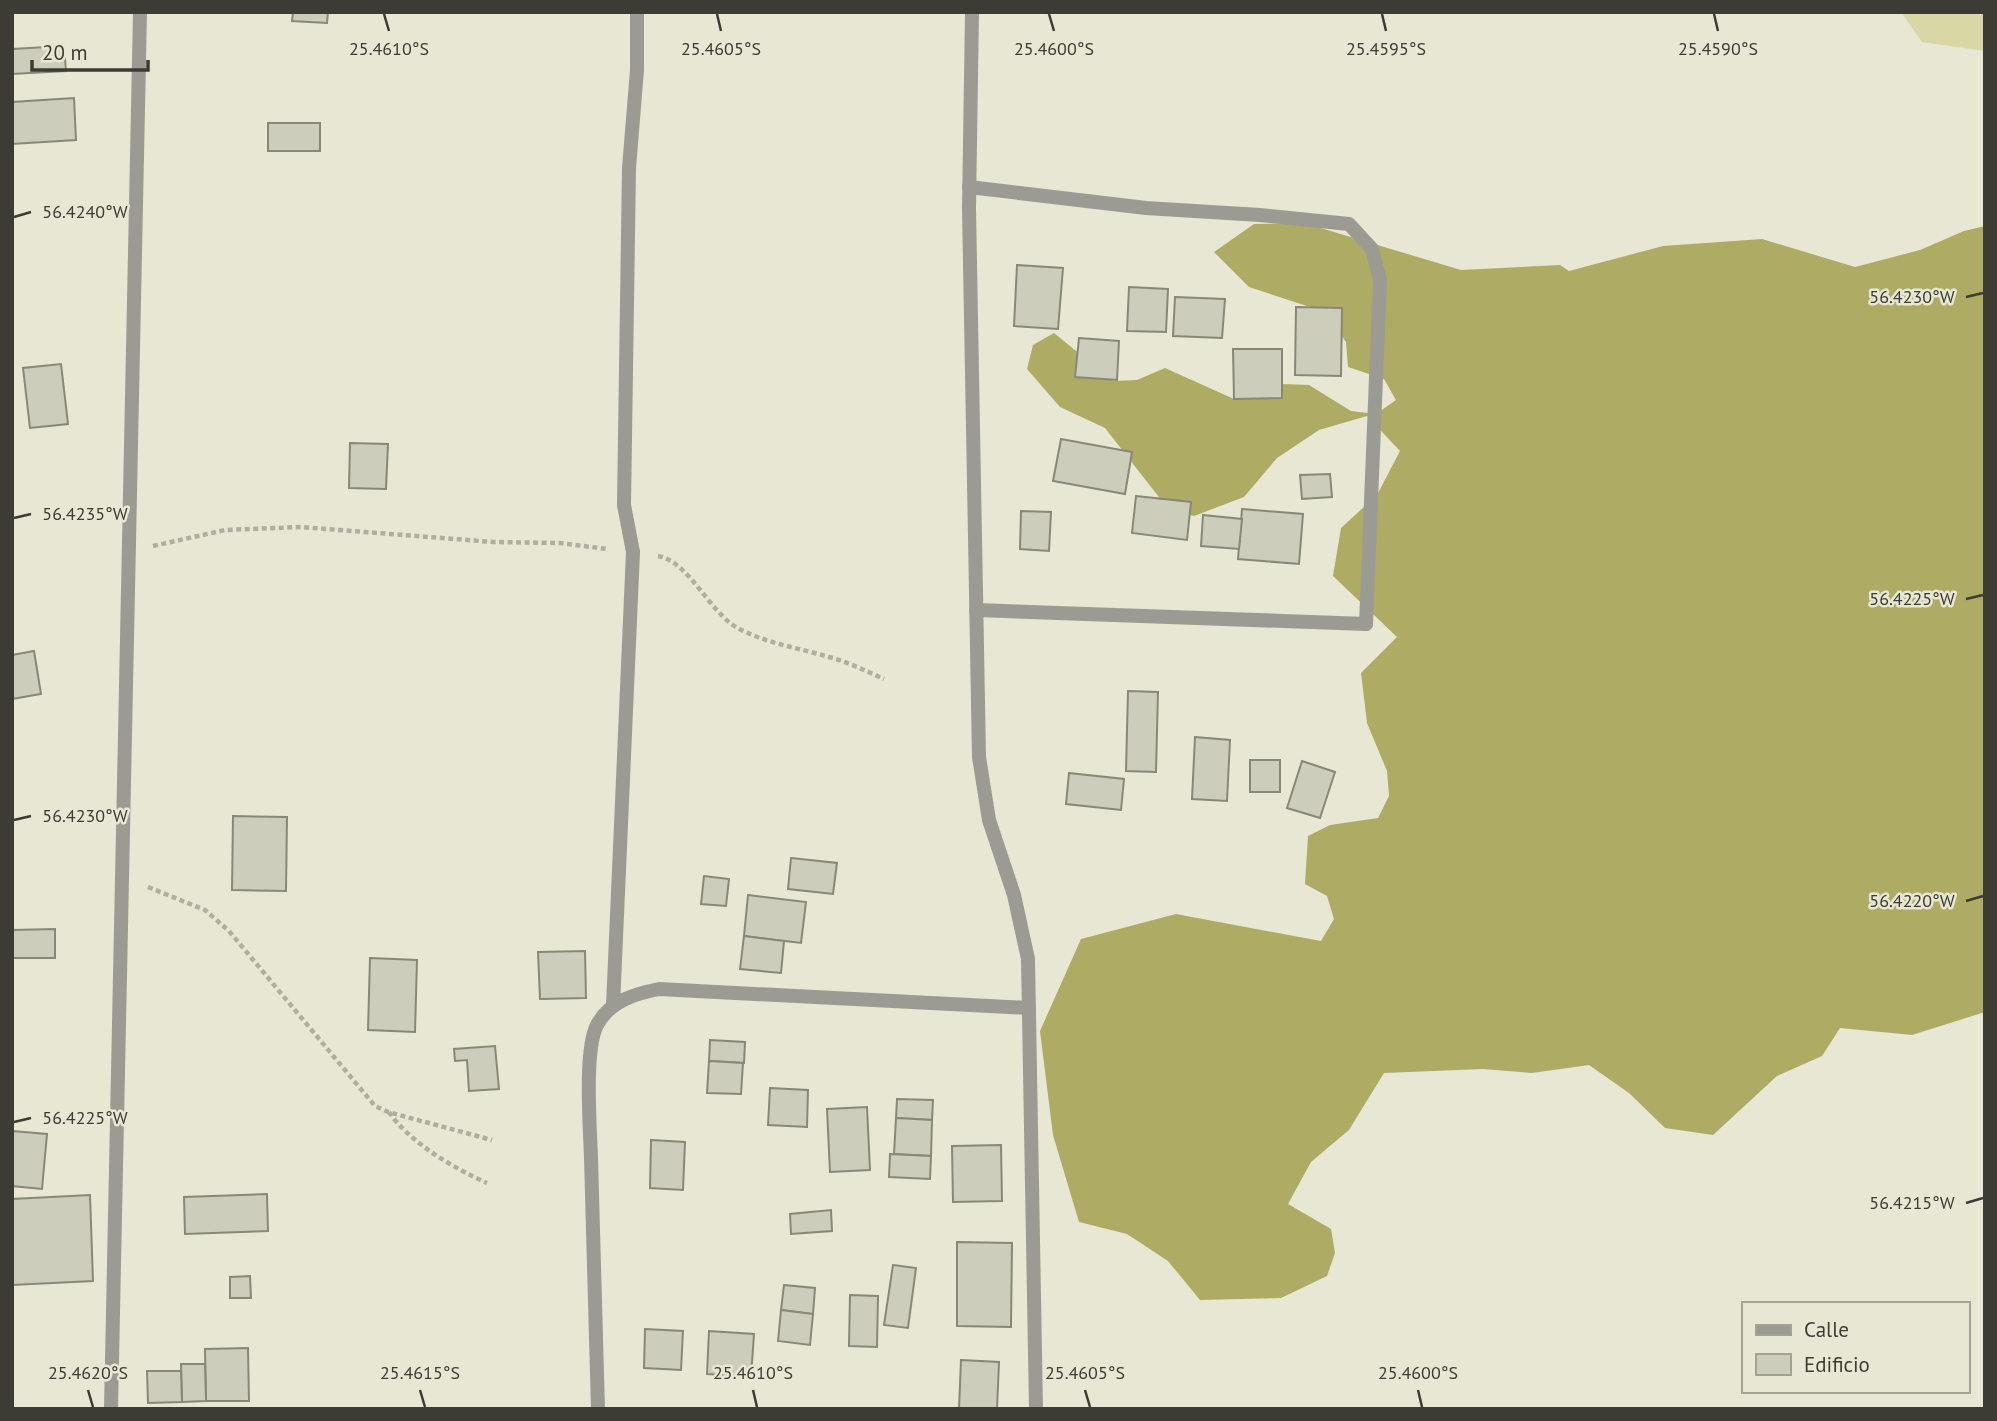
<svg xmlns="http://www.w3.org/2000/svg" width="1997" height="1421" font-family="'PT Sans',sans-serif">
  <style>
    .green { fill: #d8d7a5 }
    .forest { fill: #aeac64 }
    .building { fill: #cdcdbb; stroke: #888878; stroke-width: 2 }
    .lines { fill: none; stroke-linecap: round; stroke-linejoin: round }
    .path { stroke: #afafa0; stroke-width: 4.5; stroke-dasharray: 5 3.5; stroke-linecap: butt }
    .service { stroke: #9b9b93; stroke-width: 14 }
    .minor { stroke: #9b9b93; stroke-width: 14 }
    .ticks { fill: none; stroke: #3c3c35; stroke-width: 2.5 }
    .ticks-label { font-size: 18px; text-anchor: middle; fill: #3c3c35; stroke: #e7e7d4; stroke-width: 5; stroke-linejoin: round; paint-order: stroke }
  </style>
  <rect width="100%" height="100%" fill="#e7e7d4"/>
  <!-- green -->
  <polygon class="green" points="1901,12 1985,12 1985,51 1922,42"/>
  <!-- forest -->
  <polygon class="forest" points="1304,223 1461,270 1560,265 1569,271 1663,246 1762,239 1855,267 1920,250 1964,231 1985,226 1985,1012 1912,1035 1840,1028 1822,1056 1777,1076 1713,1135 1665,1128 1629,1093 1589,1065 1532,1073 1483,1069 1384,1073 1349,1130 1311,1162 1288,1204 1331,1229 1335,1253 1327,1276 1281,1298 1200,1300 1168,1261 1127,1234 1079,1222 1053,1135 1040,1031 1081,939 1176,914 1321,941 1334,919 1327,896 1305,884 1308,836 1330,825 1378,818 1389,796 1387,771 1367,723 1361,673 1397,637 1333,576 1341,528 1377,495 1400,451 1367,416 1319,430 1277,458 1244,497 1194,516 1169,510 1105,428 1060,407 1027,369 1033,345 1054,333 1113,381 1137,380 1165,368 1234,399 1284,384 1309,385 1351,411 1376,414 1396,400 1384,379 1348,367 1346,342 1331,321 1310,307 1249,287 1214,252 1254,224"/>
  <!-- building -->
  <g class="building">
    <polygon points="293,12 328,12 327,23 292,21"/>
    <polygon points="64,46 66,71 12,74 12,49"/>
    <polygon points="74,98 76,140 12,144 12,102"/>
    <rect x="268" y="123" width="52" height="28"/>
    <polygon points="1017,265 1063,268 1058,329 1014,326"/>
    <polygon points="1129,287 1168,289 1166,332 1127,331"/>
    <polygon points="1175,297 1225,299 1222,338 1173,336"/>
    <polygon points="1296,307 1342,308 1341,376 1295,375"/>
    <polygon points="1079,338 1119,341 1117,380 1075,377"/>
    <polygon points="1233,349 1282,349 1282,398 1234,399"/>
    <polygon points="61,364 68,424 30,428 23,368"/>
    <polygon points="1061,439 1132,452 1125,494 1053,481"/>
    <polygon points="350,443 388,444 386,489 349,488"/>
    <polygon points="1330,474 1332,497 1302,499 1300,475"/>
    <polygon points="1136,496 1191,502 1187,540 1132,533"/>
    <polygon points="1242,509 1303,514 1299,564 1238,559"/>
    <polygon points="1021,511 1051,512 1049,551 1020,549"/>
    <polygon points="1203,515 1242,519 1239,549 1201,546"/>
    <polygon points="34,651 41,694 12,699 12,655"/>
    <polygon points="1128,691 1158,692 1156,772 1126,771"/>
    <polygon points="1195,737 1230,740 1227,801 1192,799"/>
    <rect x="1250" y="760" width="30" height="32"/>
    <polygon points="1302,761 1335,772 1320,818 1287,808"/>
    <polygon points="1069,773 1124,779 1121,810 1066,804"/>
    <polygon points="233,816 287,817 286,891 232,890"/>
    <polygon points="791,858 837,863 833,894 788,889"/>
    <polygon points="704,876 729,879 726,906 701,904"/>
    <polygon points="748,895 806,902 801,943 744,936"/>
    <polygon points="55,929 55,958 13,958 13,930"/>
    <polygon points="744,936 784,941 781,973 740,969"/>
    <polygon points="585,951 586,998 540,999 538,952"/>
    <polygon points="370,958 417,960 415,1032 368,1030"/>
    <polygon points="710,1040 745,1042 744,1063 709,1061"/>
    <polygon points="495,1046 499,1089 469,1091 467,1060 455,1061 454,1049"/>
    <polygon points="709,1061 743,1063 741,1094 707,1093"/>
    <polygon points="770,1088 808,1090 807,1127 768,1125"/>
    <polygon points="897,1099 933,1100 932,1120 896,1118"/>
    <polygon points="867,1107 870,1170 830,1172 827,1109"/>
    <polygon points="896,1118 932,1120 931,1156 894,1154"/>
    <polygon points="12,1131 47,1134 42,1189 12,1186"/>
    <polygon points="651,1140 685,1142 683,1190 650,1188"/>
    <polygon points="1001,1145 1002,1201 953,1202 952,1146"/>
    <polygon points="890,1154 931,1156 930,1179 889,1177"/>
    <polygon points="267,1194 268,1231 185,1234 184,1197"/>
    <polygon points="90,1195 93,1281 12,1285 12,1199"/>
    <polygon points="831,1210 832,1231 791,1234 790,1214"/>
    <polygon points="957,1242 1012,1243 1011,1327 957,1326"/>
    <polygon points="893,1265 916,1268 908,1328 884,1325"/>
    <polygon points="250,1276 251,1298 230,1298 230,1277"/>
    <polygon points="784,1285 815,1288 813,1314 781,1310"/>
    <polygon points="850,1295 878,1296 877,1347 849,1346"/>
    <polygon points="781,1310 813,1314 810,1345 778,1341"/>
    <polygon points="645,1329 683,1331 681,1370 644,1368"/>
    <polygon points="709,1331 754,1334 751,1377 707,1374"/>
    <polygon points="248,1348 249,1401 206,1401 205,1349"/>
    <polygon points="961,1360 999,1362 997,1409 959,1409"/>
    <polygon points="181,1364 205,1364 206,1401 182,1402"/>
    <polygon points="147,1371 181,1371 182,1402 148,1403"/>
  </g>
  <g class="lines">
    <!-- path -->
    <g class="path">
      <polyline points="153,546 225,530 301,527 493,542 560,543 607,549"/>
      <path d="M658 556C688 561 710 612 736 627 764 643 799 648 829 657 848 662 866 671 884 679"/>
      <polyline points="148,887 205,910 229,931 375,1106 388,1112 492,1140"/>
      <path d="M389 1112C409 1142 455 1169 487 1183"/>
    </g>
    <!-- service -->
    <g class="service">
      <polyline points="969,187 1146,208 1260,215 1349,224 1372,249 1380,280 1366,624"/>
      <polyline points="633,552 624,505 629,168 637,70 637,12"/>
    </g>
    <!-- minor -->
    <g class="minor">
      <polyline points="972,12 969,208 979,757 989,820 1014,895 1028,959 1036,1409"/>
      <polyline points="976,610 1366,624"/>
      <polyline points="613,1006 633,552"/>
      <polyline points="111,1409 140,12"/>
      <path d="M598 1409C595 1325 593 1241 591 1158 590 1127 584 1050 597 1025 610 1001 634 994 659 989L1029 1008"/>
    </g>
  </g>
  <!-- ticks -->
  <path class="ticks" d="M384 14 389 31M717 14 721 31M1049 14 1054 31M1382 14 1386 31M1714 14 1718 31M14 217 31 212M1966 297 1983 293M14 518 31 514M1966 599 1983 595M14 820 31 816M1966 901 1983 896M14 1122 31 1118M1966 1203 1983 1198M88 1390 93 1407M420 1390 425 1407M753 1390 757 1407M1085 1390 1090 1407M1418 1390 1422 1407"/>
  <g class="ticks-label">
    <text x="389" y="55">25.4610°S</text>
    <text x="721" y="55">25.4605°S</text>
    <text x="1054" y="55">25.4600°S</text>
    <text x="1386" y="55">25.4595°S</text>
    <text x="1718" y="55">25.4590°S</text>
    <text x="85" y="218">56.4240°W</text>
    <text x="1912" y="303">56.4230°W</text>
    <text x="85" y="520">56.4235°W</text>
    <text x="1912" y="605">56.4225°W</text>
    <text x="85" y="822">56.4230°W</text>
    <text x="1912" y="907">56.4220°W</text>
    <text x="85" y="1124">56.4225°W</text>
    <text x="1912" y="1209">56.4215°W</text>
    <text x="88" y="1379">25.4620°S</text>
    <text x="420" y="1379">25.4615°S</text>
    <text x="753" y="1379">25.4610°S</text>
    <text x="1085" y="1379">25.4605°S</text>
    <text x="1418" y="1379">25.4600°S</text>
  </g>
  <!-- border -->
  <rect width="1997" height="1421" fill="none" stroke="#3c3c35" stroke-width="28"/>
  <!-- legend -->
  <rect x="1742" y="1302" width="228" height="91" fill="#e7e7d4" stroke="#a3a394" stroke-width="2"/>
  <rect x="1756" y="1325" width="35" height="10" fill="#9b9b93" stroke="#a3a394" stroke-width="2"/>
  <text x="1804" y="1337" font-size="21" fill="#3c3c35">Calle</text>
  <rect x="1756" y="1354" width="35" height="21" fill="#cdcdbb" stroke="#a3a394" stroke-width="2"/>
  <text x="1804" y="1372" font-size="21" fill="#3c3c35">Edificio</text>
  <!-- scale -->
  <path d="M32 60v10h116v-10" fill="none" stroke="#3c3c35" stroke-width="3.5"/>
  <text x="42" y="60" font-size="21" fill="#3c3c35" stroke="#e7e7d4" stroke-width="5" paint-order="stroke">20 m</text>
</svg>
